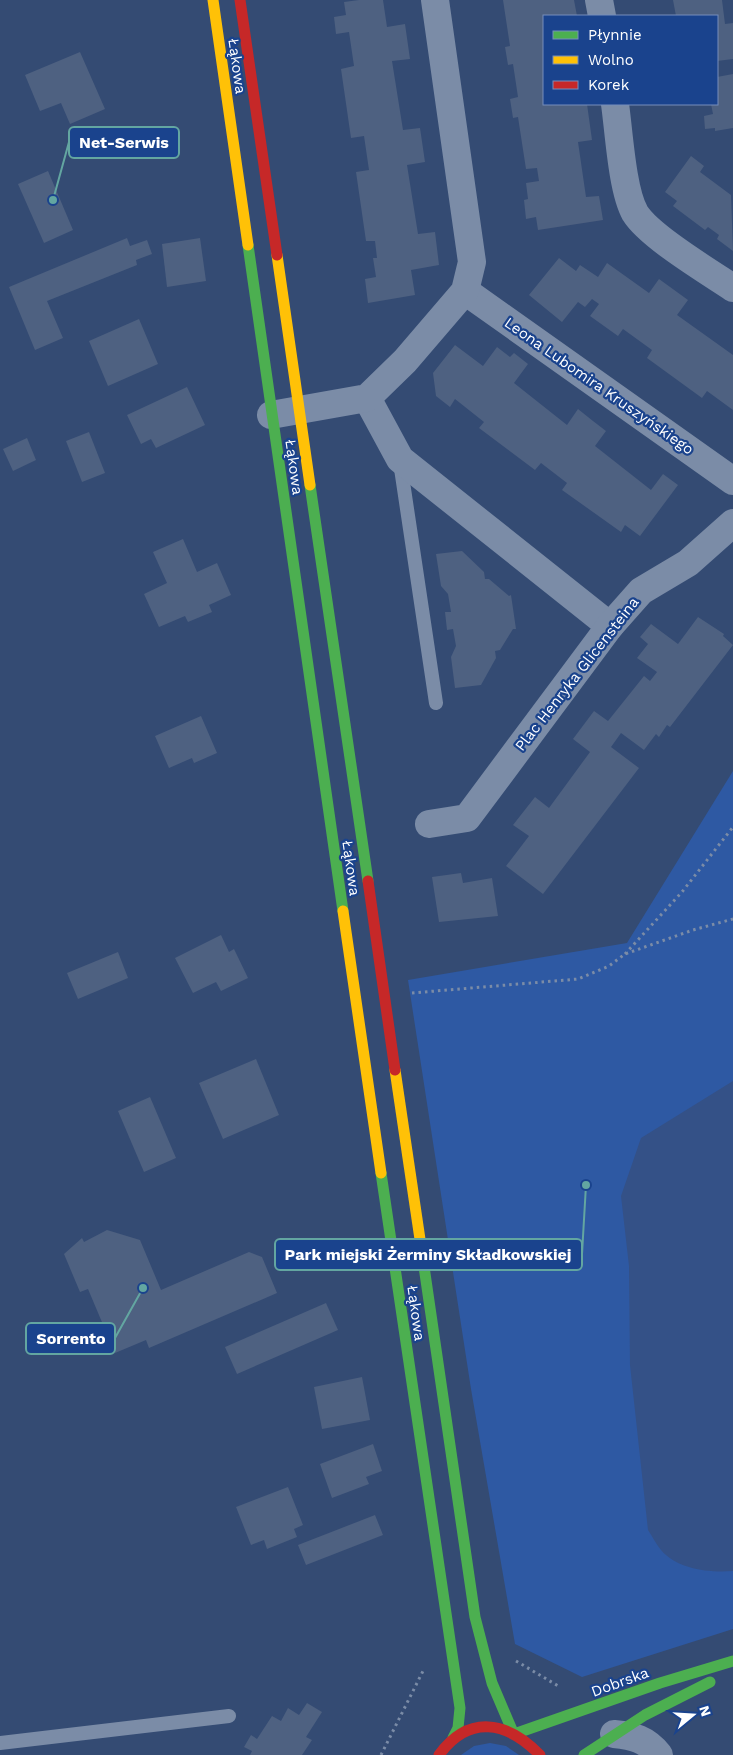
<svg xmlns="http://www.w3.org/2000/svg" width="733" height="1755" font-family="'Work Sans',sans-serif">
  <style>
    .green { fill: #2e59a3 }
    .water { fill: #345187 }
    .building { fill: #4e6181 }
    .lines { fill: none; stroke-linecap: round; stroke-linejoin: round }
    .path { stroke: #7b8ca7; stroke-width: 3; stroke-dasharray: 2.5 4; stroke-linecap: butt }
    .lane { stroke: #7b8ca7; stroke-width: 14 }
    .street { stroke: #7b8ca7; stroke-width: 28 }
    .fast { stroke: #4caf50; stroke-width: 11 }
    .slow { stroke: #ffc107; stroke-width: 11 }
    .jam { stroke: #c62828; stroke-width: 11 }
    .labels { text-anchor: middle; stroke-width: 4.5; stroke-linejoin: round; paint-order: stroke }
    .street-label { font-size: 15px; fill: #fff; stroke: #1a438d }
    .leader { fill: none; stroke: #63a6a1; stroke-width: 2 }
    .callout-dot { fill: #63a6a1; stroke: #1a438d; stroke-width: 2 }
    .callout { fill: #1a438d; stroke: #63a6a1; stroke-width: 2 }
    .callout-label { font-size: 16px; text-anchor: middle; font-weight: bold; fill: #fff }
  </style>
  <rect width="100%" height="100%" fill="#344b73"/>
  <!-- green -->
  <g class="green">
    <polygon points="733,771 733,1629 582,1677 515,1644 471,1389 408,980 627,943"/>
    <polygon points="490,1743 506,1746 519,1755 461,1755 474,1746"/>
  </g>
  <!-- water -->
  <path class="water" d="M733 1081V1571C709 1573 677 1569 661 1550 656 1544 652 1536 648 1530L630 1365 629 1266 621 1196 641 1138Z"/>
  <!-- building -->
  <g class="building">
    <polygon points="359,0 383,0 387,27 405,24 410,59 392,61 403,130 420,128 425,162 407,165 418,234 435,232 439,265 411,270 415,295 368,303 365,279 376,277 373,258 377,258 375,241 366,241 356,172 369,170 364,136 351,138 341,69 354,66 349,32 336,34 334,17 346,15 344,2"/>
    <polygon points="503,0 574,0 577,16 544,16 544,104 587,104 592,140 578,142 586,197 599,196 603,220 538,230 536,217 526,219 524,200 528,199 526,183 539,181 537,168 526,169 518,117 513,118 510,99 518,97 513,64 508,65 505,47 510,46"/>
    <polygon points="673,0 722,0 725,24 733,23 733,59 717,61 717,16 676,16"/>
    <polygon points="80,52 105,109 70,124 61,103 40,111 25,75"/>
    <polygon points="733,74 733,128 715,131 715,128 705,129 704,116 713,114 711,104 717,104 717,77"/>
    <polygon points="691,156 704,166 700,172 731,195 733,251 717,239 719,235 708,227 705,230 673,206 677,201 665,192"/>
    <polygon points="48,171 73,230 44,243 18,184"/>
    <polygon points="127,238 130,246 147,240 152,254 136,260 137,265 47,301 63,338 35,350 9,287"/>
    <polygon points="200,238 206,281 167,287 162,244"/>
    <polygon points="559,258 576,271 580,265 598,277 607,263 649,293 659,279 688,300 677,315 733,355 733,410 707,391 702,398 647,358 652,350 623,329 618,336 590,316 599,304 592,299 585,307 578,302 562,322 529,295"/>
    <polygon points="139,319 158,364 108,386 89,341"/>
    <polygon points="455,345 483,366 497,347 510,357 514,353 528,364 514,383 567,425 578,409 593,421 606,431 595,446 651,490 663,474 678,485 640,536 625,525 621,532 562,490 567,483 541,463 535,470 479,428 484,422 455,399 450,407 436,396 433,373"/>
    <polygon points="187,387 205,425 156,448 151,439 141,444 127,415"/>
    <polygon points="89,432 105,473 82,482 66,441"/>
    <polygon points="27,438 36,460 13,471 3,449"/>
    <polygon points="183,539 197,572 217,563 231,595 209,605 212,612 188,622 185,616 159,627 144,594 167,583 153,552"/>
    <polygon points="462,551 484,572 485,579 489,579 509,596 511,595 516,629 513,629 500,650 495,651 496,658 481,685 455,688 451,657 456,646 453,629 447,630 445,612 451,612 448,594 441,586 436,554"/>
    <polygon points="698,617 724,634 723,636 733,645 670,727 667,725 659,737 656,734 644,750 621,733 611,747 639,768 543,894 506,866 529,836 513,825 535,797 549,808 590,752 573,739 594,711 608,721 644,676 650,681 657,672 637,658 648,644 640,637 651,624 678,644"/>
    <polygon points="201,716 217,753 194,763 192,758 169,768 155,736"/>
    <polygon points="461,873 463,883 492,878 498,916 439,922 432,877"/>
    <polygon points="221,935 229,952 234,949 248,978 221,991 216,982 193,993 175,958"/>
    <polygon points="118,952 128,978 78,999 67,973"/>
    <polygon points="256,1059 279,1115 223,1139 199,1083"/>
    <polygon points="150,1097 176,1158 144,1172 118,1111"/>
    <polygon points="107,1230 140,1240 161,1290 249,1252 262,1257 277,1293 149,1348 146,1340 115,1353 88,1289 80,1292 64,1254 82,1238 84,1242"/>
    <polygon points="326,1303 338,1330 237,1374 225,1347"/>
    <polygon points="362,1377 370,1420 322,1429 314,1387"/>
    <polygon points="373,1444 382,1471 366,1477 369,1484 332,1498 320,1464"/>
    <polygon points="288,1487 303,1525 294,1529 297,1537 267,1549 264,1540 251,1545 236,1507"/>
    <polygon points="375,1515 383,1535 306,1565 298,1545"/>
    <polygon points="307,1703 322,1712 306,1737 312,1740 302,1755 250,1755 252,1751 244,1747 251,1735 257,1739 272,1716 281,1721 288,1708 299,1715"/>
  </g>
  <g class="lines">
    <!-- path -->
    <g class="path">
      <polyline points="625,954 682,892 733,827"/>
      <polyline points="412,993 578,979 609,966 625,954 693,930 733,919"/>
      <polyline points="516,1661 560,1687"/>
      <polyline points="381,1755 424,1669"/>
    </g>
    <!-- lane -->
    <g class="lane">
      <polyline points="400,462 436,703"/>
      <polyline points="0,1743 229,1716"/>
    </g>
    <!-- street -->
    <g class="street">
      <polyline points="599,0 602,16"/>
      <path d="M615 104C619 132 622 190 635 213 649 236 709 272 733 288"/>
      <polyline points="465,291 733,481"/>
      <polyline points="367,398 400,459 610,626"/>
      <polyline points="271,415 367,398 405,361 465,291 472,262 435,0"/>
      <polyline points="429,824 467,818 610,626 641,591 688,563 733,523"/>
      <path d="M614 1734C634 1736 646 1739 659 1755"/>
    </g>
    <!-- fast -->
    <g class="fast">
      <polyline points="248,245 343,911"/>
      <polyline points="310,485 368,881"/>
      <polyline points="381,1173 460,1708 458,1728 453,1738"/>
      <polyline points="421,1246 475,1617 492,1683 512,1730"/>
      <polyline points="517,1733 660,1683 733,1661"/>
      <polyline points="584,1755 645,1715 710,1682"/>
    </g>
    <!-- slow -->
    <g class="slow">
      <polyline points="213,0 248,245"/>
      <polyline points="277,255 310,485"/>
      <polyline points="343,911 381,1173"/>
      <polyline points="395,1070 421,1246"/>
    </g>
    <!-- jam -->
    <g class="jam">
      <polyline points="240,0 277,255"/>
      <polyline points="368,881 395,1070"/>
      <path d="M439 1755C469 1714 507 1721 540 1755"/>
    </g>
  </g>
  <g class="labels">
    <!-- street labels -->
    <g class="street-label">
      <text transform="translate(237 66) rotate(82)" y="5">Łąkowa</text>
      <text transform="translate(599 386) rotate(35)" y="5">Leona Lubomira Kruszyńskiego</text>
      <text transform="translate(294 467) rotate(82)" y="5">Łąkowa</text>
      <text transform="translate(577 674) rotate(-52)" y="5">Plac Henryka Glicensteina</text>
      <text transform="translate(351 868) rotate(82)" y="5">Łąkowa</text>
      <text transform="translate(416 1313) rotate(82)" y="5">Łąkowa</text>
      <text transform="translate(620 1682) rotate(-20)" y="5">Dobrska</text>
    </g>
  </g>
  <!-- callouts -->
  <path class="leader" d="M53 200L69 142M586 1185L582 1254M143 1288L115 1338"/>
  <g class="callout-dot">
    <circle cx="53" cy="200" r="5"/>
    <circle cx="586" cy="1185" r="5"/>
    <circle cx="143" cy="1288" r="5"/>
  </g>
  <g class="callout">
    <rect x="69" y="127" width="110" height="31" rx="5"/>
    <rect x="275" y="1239" width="307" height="31" rx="5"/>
    <rect x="26" y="1323" width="89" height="31" rx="5"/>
  </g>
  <g class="callout-label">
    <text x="124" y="148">Net-Serwis</text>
    <text x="428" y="1260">Park miejski Żerminy Składkowskiej</text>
    <text x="71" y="1344">Sorrento</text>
  </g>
  <!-- legend -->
  <rect x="543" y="15" width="175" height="90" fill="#1a438d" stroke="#768ebb"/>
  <rect x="553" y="31" width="25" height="8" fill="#4caf50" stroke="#768ebb"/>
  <text x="588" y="40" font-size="15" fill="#ffffff">Płynnie</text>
  <rect x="553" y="56" width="25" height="8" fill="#ffc107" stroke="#768ebb"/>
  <text x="588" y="65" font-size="15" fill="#ffffff">Wolno</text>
  <rect x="553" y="81" width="25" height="8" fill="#c62828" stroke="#768ebb"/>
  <text x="588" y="90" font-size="15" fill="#ffffff">Korek</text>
  <!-- north arrow -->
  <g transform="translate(693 1715) rotate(72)" stroke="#1a438d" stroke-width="4" paint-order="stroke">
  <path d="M0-4L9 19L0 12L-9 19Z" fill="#ffffff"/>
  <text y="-8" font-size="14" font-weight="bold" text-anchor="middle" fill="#ffffff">N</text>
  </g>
</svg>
